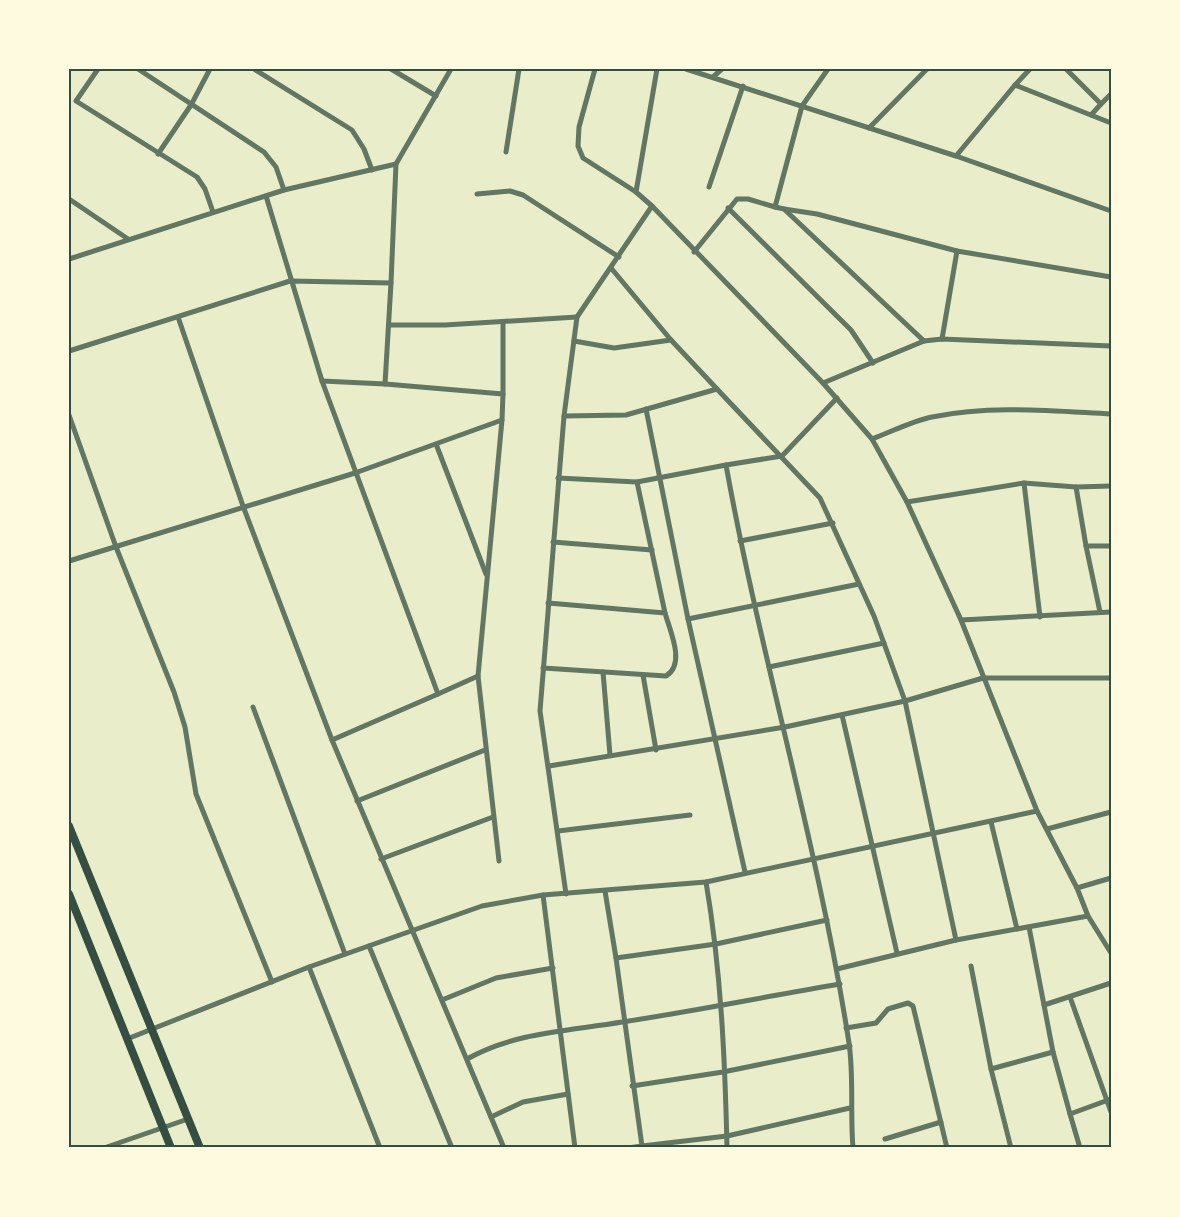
<svg xmlns="http://www.w3.org/2000/svg" width="1180" height="1217" font-family="'Public Sans',sans-serif">
  <style>
    .lines { fill: none; stroke-linecap: round; stroke-linejoin: round }
    .minor { stroke: #617663; stroke-width: 5 }
    .secondary { stroke: #344e41; stroke-width: 8 }
    .neatline { fill: none; stroke: #344e41; stroke-width: 2 }
  </style>
  <rect width="100%" height="100%" fill="#e9edc9"/>
  <g class="lines">
    <!-- minor -->
    <g class="minor">
      <polyline points="98,69 76,101 197,177 205,189 213,212"/>
      <polyline points="138,69 264,152 276,167 284,190"/>
      <polyline points="254,69 352,130 364,149 372,170"/>
      <polyline points="391,69 436,96"/>
      <polyline points="595,69 579,127 578,146 583,158 636,192 652,206 823,383 872,439 907,502 961,620 1037,811 1077,888 1088,916 1111,953"/>
      <polyline points="686,69 956,156 1015,85 1111,123"/>
      <polyline points="1066,69 1101,104 1091,115"/>
      <polyline points="714,76 722,69"/>
      <polyline points="1015,85 1030,69"/>
      <polyline points="1101,104 1111,94"/>
      <polyline points="869,128 927,69"/>
      <polyline points="506,152 519,69"/>
      <polyline points="158,154 191,105 210,69"/>
      <polyline points="956,156 1111,211"/>
      <polyline points="709,187 743,86"/>
      <polyline points="636,192 657,69"/>
      <polyline points="477,194 510,191 523,195 619,257"/>
      <polyline points="266,196 322,381 438,694 478,676"/>
      <polyline points="69,199 128,239"/>
      <polyline points="775,207 784,209 924,341"/>
      <polyline points="728,208 851,330 873,363"/>
      <polyline points="784,209 817,214 957,251 1111,277"/>
      <polyline points="694,252 737,199 748,199 775,207 802,106 828,69"/>
      <polyline points="69,259 284,190 396,164 451,69"/>
      <polyline points="611,268 671,340 717,389"/>
      <polyline points="178,317 243,506 332,740 504,1148"/>
      <polyline points="389,325 445,325 577,317"/>
      <polyline points="942,339 957,251"/>
      <polyline points="574,341 614,348 671,340"/>
      <polyline points="69,351 290,281 391,283 396,164"/>
      <polyline points="322,381 385,384 391,283"/>
      <polyline points="823,383 924,341 942,339 1111,346"/>
      <polyline points="385,384 503,394 502,420"/>
      <polyline points="503,394 503,323"/>
      <path d="M837 398 782 456 726 465C761 659 819 849 849 1043 854 1077 850 1114 853 1148"/>
      <polyline points="646,409 688,619 745,872"/>
      <polyline points="69,415 116,547 174,692 185,727 196,794 272,982"/>
      <polyline points="564,416 626,415 717,389 820,498 874,616 905,701 956,940"/>
      <path d="M872 439C891 432 912 421 932 417 991 405 1051 411 1111 414"/>
      <polyline points="436,444 486,574"/>
      <polyline points="558,478 637,482 726,465"/>
      <polyline points="637,482 665,613"/>
      <polyline points="1024,483 1040,617"/>
      <polyline points="1076,487 1086,546 1111,546"/>
      <polyline points="907,502 1024,483 1076,487 1111,486"/>
      <polyline points="740,541 833,523"/>
      <polyline points="553,542 652,550"/>
      <polyline points="1086,546 1100,612"/>
      <polyline points="69,561 355,473 502,420 478,676 499,861"/>
      <polyline points="688,619 859,584"/>
      <polyline points="961,620 1111,612"/>
      <polyline points="769,667 884,643"/>
      <path d="M543 668 666 676C686 664 670 631 665 613L548 603"/>
      <polyline points="603,672 610,755"/>
      <polyline points="643,675 656,750"/>
      <polyline points="253,707 345,954"/>
      <polyline points="842,715 897,953"/>
      <polyline points="332,740 438,694"/>
      <polyline points="549,766 785,727 905,701 983,678 1111,678"/>
      <polyline points="357,801 485,750"/>
      <polyline points="991,822 1017,929"/>
      <polyline points="1047,829 1111,812"/>
      <polyline points="558,831 690,815"/>
      <polyline points="381,859 493,817"/>
      <path d="M706 882C721 970 725 1059 727 1148"/>
      <polyline points="1077,888 1111,878"/>
      <polyline points="605,891 616,958 716,944 827,920"/>
      <polyline points="566,894 540,711 564,416 577,317 652,206"/>
      <polyline points="543,895 575,1148"/>
      <polyline points="1029,927 1053,1052 1070,1114"/>
      <polyline points="369,946 452,1148"/>
      <polyline points="616,958 642,1146 628,1148"/>
      <polyline points="971,966 991,1069 1011,1148"/>
      <polyline points="309,967 380,1148"/>
      <polyline points="837,969 956,940 1088,916"/>
      <polyline points="1070,997 1111,1112"/>
      <polyline points="442,1000 496,978 553,968"/>
      <polyline points="1044,1005 1111,983"/>
      <polyline points="846,1028 876,1023 888,1009 908,1003 913,1006 947,1148"/>
      <polyline points="127,1039 309,967 482,906 543,895 706,882 1037,811"/>
      <path d="M467 1059C515 1032 569 1031 622 1022 695 1011 768 996 840 984"/>
      <polyline points="991,1069 1053,1052"/>
      <polyline points="632,1086 723,1072 850,1046"/>
      <polyline points="491,1117 523,1102 568,1094"/>
      <polyline points="885,1139 941,1122"/>
      <polyline points="642,1146 727,1136 850,1108"/>
      <polyline points="104,1148 188,1119"/>
      <polyline points="1080,1148 1070,1114 1111,1099"/>
    </g>
    <!-- secondary -->
    <g class="secondary">
      <polyline points="69,826 200,1148"/>
      <polyline points="69,894 171,1148"/>
    </g>
  </g>
  <!-- border -->
  <rect width="1180" height="1217" fill="none" stroke="#fefae0" stroke-width="141"/>
  <rect x="70" y="70" width="1040" height="1076" class="neatline"/>
</svg>
